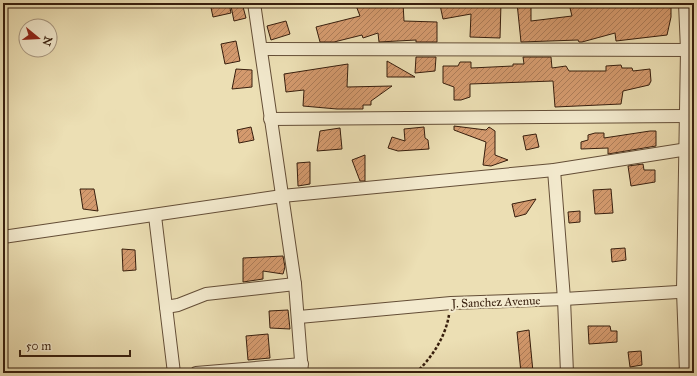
<svg xmlns="http://www.w3.org/2000/svg" width="697" height="376" font-family="'IM FELL Great Primer',serif">
  <style>
    .building { fill: url(#building-hatch); stroke: #371e0d }
    .lines { fill: none; stroke-linecap: round; stroke-linejoin: round }
    .minor-casing { stroke: #644e37; stroke-width: 14 }
    .path { stroke: #371e0d; stroke-width: 2.5; stroke-dasharray: 3 2; stroke-linecap: butt }
    .minor { stroke: #f3eace; stroke-width: 12 }
    .labels { text-anchor: middle; stroke-width: 4; stroke-linejoin: round; paint-order: stroke }
    .street-label { font-size: 12px; fill: #371e0d; stroke: #f3eace }
  </style>
  <defs>
    <pattern id="building-hatch" width="6" height="6" patternUnits="userSpaceOnUse"><rect width="6" height="6" fill="#d49a6e"/><path d="M-1 1l2-2M0 6l6-6M5 7l2-2" fill="none" stroke="#ad7d59"/></pattern>
  </defs>
  <rect width="100%" height="100%" fill="#ecdfb4"/>
  <filter id="stains"><feTurbulence type="fractalNoise" baseFrequency=".005" numOctaves="4"/><feColorMatrix values="0 0 0 0 .2 0 0 0 0 .09 0 0 0 0 .02 0 0 0 .5 -.17"/></filter>
  <radialGradient id="worn" r=".72"><stop offset=".6" stop-color="#630" stop-opacity="0"/><stop offset="1" stop-color="#630" stop-opacity=".3"/></radialGradient>
  <!-- building -->
  <g class="building">
    <polygon points="210,3 229,3 231,13 213,17"/>
    <polygon points="242,3 246,18 234,21 231,6"/>
    <polygon points="355,3 403,3 404,21 437,22 437,42 416,42 416,40 379,42 378,33 363,38 362,35 334,42 320,42 316,27 360,16"/>
    <polygon points="453,3 501,3 500,38 470,37 471,14 443,19 440,5"/>
    <polygon points="517,3 531,3 531,21 572,16 570,8 587,3 671,3 671,17 667,35 616,41 615,33 582,42 579,42 578,40 521,42"/>
    <polygon points="286,21 290,34 271,40 267,26"/>
    <polygon points="236,41 240,61 225,64 221,44"/>
    <polygon points="416,57 436,57 435,71 415,73"/>
    <polygon points="523,57 551,57 552,68 566,66 569,71 606,71 606,66 621,65 622,68 632,68 633,71 650,69 651,81 649,85 623,91 621,104 555,107 553,81 470,84 470,97 461,100 454,100 454,87 443,83 443,66 458,66 460,62 471,62 471,68 513,66 513,64 524,64"/>
    <polygon points="387,61 415,77 387,77"/>
    <polygon points="348,64 347,87 392,86 371,101 371,105 363,105 363,109 337,109 303,106 304,90 286,92 284,74"/>
    <polygon points="236,69 252,70 252,87 232,89"/>
    <polygon points="454,126 486,130 489,127 495,131 495,155 508,160 491,166 483,165 486,142 454,130"/>
    <polygon points="251,127 254,140 239,143 237,130"/>
    <polygon points="424,127 425,138 428,140 429,149 398,151 388,148 392,137 405,141 404,129"/>
    <polygon points="340,128 342,149 317,151 320,131"/>
    <polygon points="650,131 656,131 656,146 608,154 608,148 581,149 581,142 588,140 588,135 595,133 604,133 604,138"/>
    <polygon points="536,134 539,147 526,150 523,136"/>
    <polygon points="365,155 365,181 360,181 352,160"/>
    <polygon points="310,162 310,184 298,186 297,163"/>
    <polygon points="643,164 644,170 655,170 655,182 631,186 628,166"/>
    <polygon points="80,189 94,189 98,211 83,209"/>
    <polygon points="611,189 613,213 595,214 593,190"/>
    <polygon points="536,199 526,214 515,217 512,204"/>
    <polygon points="580,211 580,222 569,223 568,212"/>
    <polygon points="625,248 626,260 612,262 611,249"/>
    <polygon points="122,249 135,250 136,270 123,271"/>
    <polygon points="283,256 285,267 283,274 263,271 263,279 243,282 243,258"/>
    <polygon points="288,310 290,329 270,328 269,311"/>
    <polygon points="588,326 610,326 611,331 617,331 617,342 589,344"/>
    <polygon points="529,330 533,372 521,373 517,332"/>
    <polygon points="268,334 270,358 248,360 246,336"/>
    <polygon points="641,351 642,365 630,367 628,352"/>
  </g>
  <g class="lines">
    <!-- minor casing -->
    <g class="minor-casing">
      <g id="minor">
        <polyline points="254,3 295,284 302,373"/>
        <polyline points="685,3 687,50 683,291 686,373"/>
        <polyline points="262,49 694,50"/>
        <polyline points="270,119 686,116"/>
        <polyline points="554,170 564,299 567,373"/>
        <polyline points="155,216 174,373"/>
        <polyline points="3,237 282,196 554,170 694,148"/>
        <polyline points="166,307 178,305 206,294 295,284"/>
        <polyline points="299,317 451,303 564,299 694,291"/>
        <polyline points="196,373 302,364"/>
      </g>
    </g>
    <!-- path -->
    <path class="path" d="M416 373C432 357 445 338 449 315"/>
    <!-- minor -->
    <use href="#minor" class="minor"/>
  </g>
  <g class="labels">
    <!-- street labels -->
    <g class="street-label">
      <text transform="translate(496 302) rotate(-2)" y="4">J. Sanchez Avenue</text>
    </g>
  </g>
  <!-- margin -->
  <rect width="697" height="376" fill="none" stroke="#ecdfb4" stroke-width="16"/>
  <rect x="4" y="4" width="689" height="368" fill="none" stroke="#371e0d" stroke-width="2"/>
  <rect x="8" y="8" width="681" height="360" fill="none" stroke="#371e0d"/>
  <!-- north arrow -->
  <g transform="translate(38 38) rotate(108)"><circle r="19" fill="#f3eace" stroke="#a89881"/>
  <path d="M0-3L7 15L0 10L-7 15Z" fill="#8f2418"/>
  <text y="-6" font-size="11" font-weight="bold" text-anchor="middle" fill="#371e0d">N</text>
  </g>
  <!-- scale -->
  <path d="M20 350v6h110v-6" fill="none" stroke="#371e0d" stroke-width="2"/>
  <text x="26" y="350" font-size="12" fill="#371e0d" stroke="#f3eace" stroke-width="3" paint-order="stroke">50 m</text>
  <rect width="100%" height="100%" filter="url(#stains)"/>
  <rect width="100%" height="100%" fill="url(#worn)"/>
</svg>
